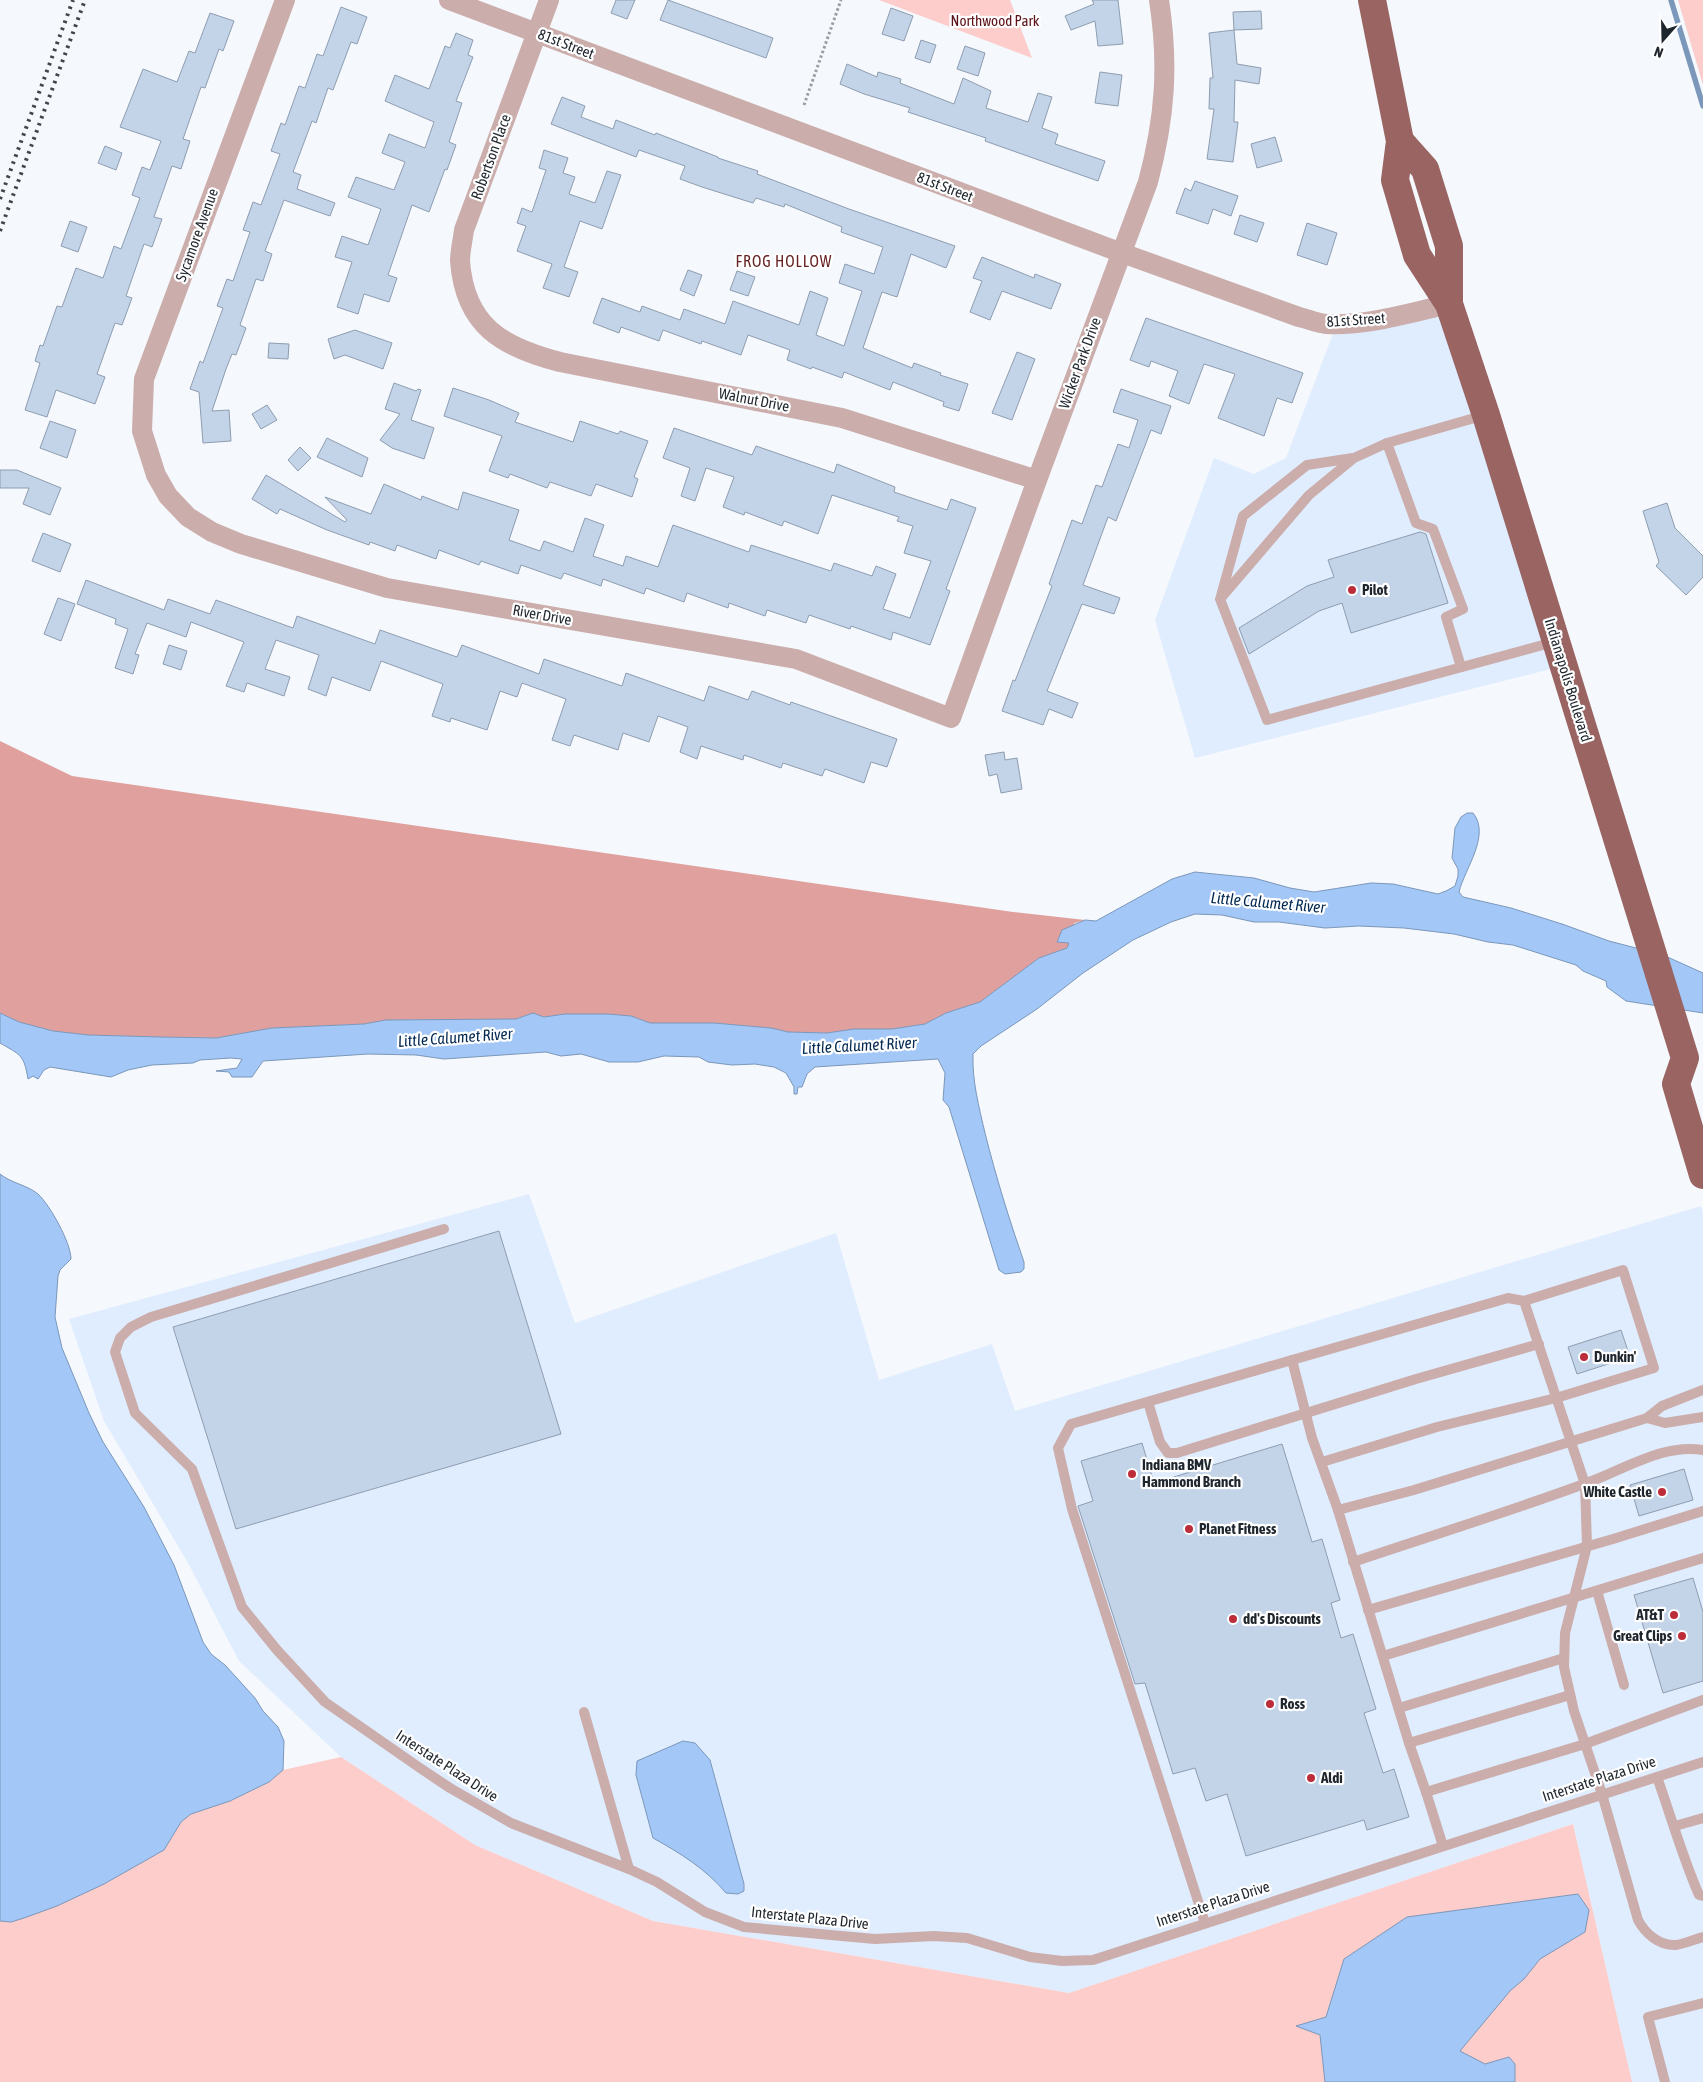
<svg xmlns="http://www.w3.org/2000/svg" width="1703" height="2082" font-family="'Asap Condensed',sans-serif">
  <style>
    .built { fill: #e0edfe }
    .green { fill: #fccdcb }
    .forest { fill: #e0a09e }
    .water { fill: #a3c7f6; stroke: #7b97ba }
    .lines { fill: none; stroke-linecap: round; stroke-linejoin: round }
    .stream { stroke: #7b97ba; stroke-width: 5.5 }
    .building { fill: #c3d3e8; stroke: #8e9db1 }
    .path { stroke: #999ea3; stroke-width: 3; stroke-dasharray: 2.5 2.5; stroke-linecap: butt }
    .service { stroke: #cbadac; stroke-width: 10 }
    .minor { stroke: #cbadac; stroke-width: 20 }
    .trunk { stroke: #996462; stroke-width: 28 }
    .rail { stroke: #3f454c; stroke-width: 4; stroke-dasharray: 2.5 5; stroke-linecap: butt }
    .poi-dot { fill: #bd2c39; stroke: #fff; stroke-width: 2 }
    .labels { text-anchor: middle; stroke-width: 4.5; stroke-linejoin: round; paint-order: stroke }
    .park-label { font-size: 15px; fill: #5c1218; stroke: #fff }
    .street-label { font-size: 15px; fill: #1f262d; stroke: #fff }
    .poi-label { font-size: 15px; font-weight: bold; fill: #1f262d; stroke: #fff; text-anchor: start }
    .neighbourhood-label { font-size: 16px; letter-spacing: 1px; fill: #672224; stroke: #fff }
    .water-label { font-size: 16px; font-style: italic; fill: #042952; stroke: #fff }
  </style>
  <rect width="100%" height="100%" fill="#f5f8fc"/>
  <!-- built -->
  <g class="built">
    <polygon points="1445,312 1559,667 1195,758 1155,620 1214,458 1254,474 1286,458 1334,331"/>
    <polygon points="529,1194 575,1323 836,1233 879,1380 992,1344 1015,1411 1701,1206 1703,1213 1703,2082 1632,2082 1573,1824 1069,1993 653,1921 475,1845 341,1757 239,1661 188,1563 104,1421 69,1319"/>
  </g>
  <!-- green -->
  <g class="green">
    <polygon points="879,0 1010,0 1032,58"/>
    <polygon points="1678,0 1703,0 1703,85"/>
    <polygon points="341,1757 475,1845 653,1921 1069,1993 1573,1824 1632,2082 0,2082 0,1921 11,1922 164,1850 181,1822 191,1814 230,1801 269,1782 283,1770"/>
  </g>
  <!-- forest -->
  <polygon class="forest" points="0,741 72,776 1013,912 1085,920 1075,923 1058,942 1070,943 1067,948 1039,958 980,1002 946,1013 925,1024 892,1029 854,1029 827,1033 788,1032 771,1028 714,1023 650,1023 631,1016 565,1014 544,1017 533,1013 516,1019 386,1020 364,1024 272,1028 216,1038 160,1037 88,1035 53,1031 19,1022 0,1013"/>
  <!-- water -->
  <g class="water">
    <path d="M1467 813H1473C1491 835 1465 868 1459 892L1463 897 1511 908 1562 924 1609 941 1663 955 1703 973V1013L1626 1001 1607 987 1606 981 1583 971 1576 965 1513 945 1488 942 1454 934 1404 928 1359 926 1325 928 1279 922H1254L1222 915 1195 914 1171 922 1133 940 1083 973 1037 1009 981 1046 973 1054C972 1081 979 1107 985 1133 996 1177 1009 1219 1024 1262V1269L1021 1272 1005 1274 999 1270 949 1107 943 1100 945 1073 938 1059 815 1067 807 1074 802 1087H798L797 1094H794V1087L786 1073 774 1067 755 1064 732 1065 708 1062 699 1057 664 1056 638 1062H609L581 1054 561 1056 546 1052 444 1059 416 1055 368 1054 263 1061 252 1077H232L229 1072 216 1071 237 1068 242 1059 231 1058 200 1060 193 1063 152 1065 128 1070 111 1077 50 1067 44 1070 38 1079 33 1076 28 1079C24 1055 21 1055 0 1043V1013L19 1022 53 1031 88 1035 161 1037 216 1038 272 1028 364 1024 386 1020 516 1019 533 1013 544 1017 565 1014H608L631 1016 650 1023H714L771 1028 788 1032 827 1033 854 1029H892L925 1024 946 1013 980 1002 1039 958 1067 948 1069 943 1057 942 1062 930 1085 920 1096 921 1172 879 1195 872 1254 878 1290 888 1314 892 1371 883 1393 884 1438 894 1446 891 1455 886 1458 876V869L1452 858 1455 828 1461 817Z"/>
    <path d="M0 1174C11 1183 27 1185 38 1194 50 1205 71 1243 71 1259L60 1270 58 1276 55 1317 62 1348 89 1413 103 1442 144 1507 174 1565 203 1642 211 1654 225 1665 255 1698 263 1711 278 1727 284 1741 283 1770 269 1782 230 1801 191 1814 181 1822 164 1850 104 1884 57 1906 24 1918 11 1922 0 1921Z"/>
    <path d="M683 1741 695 1743 710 1760 744 1884V1891L738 1894 726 1893C706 1869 680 1853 653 1838L636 1775 637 1761Z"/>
    <polygon points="1578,1894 1589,1910 1585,1932 1540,1959 1524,1979 1510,1991 1460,2051 1485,2064 1509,2057 1515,2064 1515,2082 1325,2082 1320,2035 1296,2026 1326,2017 1344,1959 1407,1917"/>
  </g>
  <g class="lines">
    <!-- stream -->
    <polyline class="stream" points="1671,0 1703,106"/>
  </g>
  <!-- building -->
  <g class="building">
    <polygon points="616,0 635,0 627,19 611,13"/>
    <polygon points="668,0 773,38 766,58 660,20"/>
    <polygon points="1092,0 1118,0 1123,44 1098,46 1095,21 1071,30 1065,16 1094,4"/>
    <polygon points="341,7 367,17 357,44 351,42 333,90 328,88 316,123 312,121 293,172 301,175 297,189 335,203 330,216 284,200 265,251 272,254 263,281 256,279 240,325 246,328 236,355 232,354 226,369 212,411 229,410 231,441 203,443 199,392 190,389 200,361 203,363 223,308 217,306 227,279 233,281 250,232 243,230 253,202 261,205 280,154 271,151 281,123 285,125 299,86 305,88 317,54 323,56"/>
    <polygon points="891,8 913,16 904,41 882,34"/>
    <polygon points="1261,11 1262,29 1234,30 1233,12"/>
    <polygon points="210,13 234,21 223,51 219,49 205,88 201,87 183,139 190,141 181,169 172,166 154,217 162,219 152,247 144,244 126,296 132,298 122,325 115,323 97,374 105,377 95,404 56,390 47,417 25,410 40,363 35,361 40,345 43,346 57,306 62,307 76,268 103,278 114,246 121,249 140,198 132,195 142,167 150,170 161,141 120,127 143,69 177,82 189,51 195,53"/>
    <polygon points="1234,30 1237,64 1261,68 1259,84 1235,80 1234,122 1238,122 1233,162 1207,159 1214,109 1209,109 1210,78 1213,78 1209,33"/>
    <polygon points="456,33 473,40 468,55 473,57 456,101 462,103 449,142 456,145 447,170 445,169 429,212 412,205 388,275 397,278 389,302 364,294 358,314 337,307 352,262 335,257 342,236 368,245 381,209 348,197 356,177 394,190 405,162 382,153 389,134 425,148 434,122 385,101 395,75 429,89 445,46 450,48"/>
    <polygon points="921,40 936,45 930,63 915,58"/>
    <polygon points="965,46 985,53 978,76 957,69"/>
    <polygon points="847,64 877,77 878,72 901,79 900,83 954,104 963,78 991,91 986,108 1028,122 1038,93 1052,97 1042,128 1058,134 1055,144 1105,161 1098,181 985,141 986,138 908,112 910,108 864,94 840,84"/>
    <polygon points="1100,72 1122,75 1118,106 1095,103"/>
    <polygon points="562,97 585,106 581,117 613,129 616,120 655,135 656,133 718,157 718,158 758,171 757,174 849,209 955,246 946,268 911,254 897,297 882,292 863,348 912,368 914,363 941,373 940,375 968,384 959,411 943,406 944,402 893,382 890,390 844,372 842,378 812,367 811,369 787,360 790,350 748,335 741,355 702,341 701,344 663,330 659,341 621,327 619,333 593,323 602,298 640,312 642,306 680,320 684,309 725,324 733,301 799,325 810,291 828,298 816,335 844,346 862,291 839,283 845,264 874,274 883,247 841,232 842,227 785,204 784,207 756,198 753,203 702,187 680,179 685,166 639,150 636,157 551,124"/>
    <polygon points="1275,137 1282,161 1257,168 1251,144"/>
    <polygon points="105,146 122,153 116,170 98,163"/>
    <polygon points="544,150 568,158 563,173 575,177 569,194 595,203 607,171 621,175 602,229 580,221 564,267 578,272 569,297 543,288 552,264 517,251 526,226 517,223 522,208 532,212 546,170 539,168"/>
    <polygon points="1195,181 1238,196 1231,216 1213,209 1208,224 1176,213 1185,188 1191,191"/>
    <polygon points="1240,215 1264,223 1257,242 1234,234"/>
    <polygon points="70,221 87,227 78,252 61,246"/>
    <polygon points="1307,223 1337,233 1327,265 1297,255"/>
    <polygon points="982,257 1034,278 1035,274 1061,284 1051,309 1002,291 990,320 970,312 982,281 973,278"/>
    <polygon points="688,270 702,275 694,296 680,290"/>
    <polygon points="737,271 755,277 748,296 730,290"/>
    <polygon points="1146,318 1303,373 1292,403 1277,398 1264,436 1218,418 1235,374 1204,364 1189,404 1169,396 1178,371 1151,361 1149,367 1130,360"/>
    <polygon points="355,330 392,343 383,369 345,355 334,359 328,339"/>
    <polygon points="269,343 289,344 288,359 268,358"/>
    <polygon points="1017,352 1035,359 1012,420 992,413"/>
    <polygon points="394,383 416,391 418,389 421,390 411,420 434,428 424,459 392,448 380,440 400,414 385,409"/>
    <polygon points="453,388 489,400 519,413 515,422 573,442 580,421 618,434 620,431 648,441 634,477 638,479 632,497 596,484 591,496 550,482 547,488 510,474 508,478 489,471 502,436 444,416"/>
    <polygon points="1121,389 1171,406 1161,434 1151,430 1116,521 1108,517 1083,585 1120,598 1114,614 1082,604 1047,691 1078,703 1072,718 1049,709 1043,725 1002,711 1013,680 1015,681 1052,586 1049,584 1072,520 1082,524 1096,485 1102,487 1118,444 1129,448 1138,420 1113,412"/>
    <polygon points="267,405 277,420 261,429 252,414"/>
    <polygon points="50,421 76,430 67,458 40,448"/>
    <polygon points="674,428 752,455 756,446 834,473 837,464 895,487 894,492 947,510 951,499 976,508 946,589 950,591 930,645 893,632 891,640 851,626 850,629 809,615 806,623 767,610 765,616 729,603 728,608 687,593 684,602 646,588 644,594 603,579 601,586 564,573 561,579 521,565 518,574 481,561 479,565 439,550 436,559 397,545 395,551 370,542 369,545 327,530 280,509 277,514 252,499 266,475 345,522 347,520 325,497 371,514 384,484 421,500 422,496 458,510 463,492 519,510 509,540 540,551 544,541 573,552 585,518 604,525 593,556 623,566 626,556 658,567 673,525 749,552 751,545 831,571 834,563 872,576 876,566 896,574 883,609 910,618 931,561 904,553 913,526 897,521 899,517 832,495 818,534 784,521 782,526 745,512 744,515 723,507 734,477 706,468 695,501 681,496 690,468 663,458"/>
    <polygon points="327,438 368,458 362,477 317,457"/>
    <polygon points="300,447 311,458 298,471 288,460"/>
    <polygon points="0,470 17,470 61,488 50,515 23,504 29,488 0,488"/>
    <polygon points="1667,503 1675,528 1703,556 1703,577 1686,595 1656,566 1659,562 1643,511"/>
    <polygon points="1420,532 1426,534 1448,603 1351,633 1342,603 1319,611 1249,654 1239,628 1307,586 1334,577 1328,560"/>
    <polygon points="43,533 71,544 60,572 32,561"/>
    <polygon points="86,580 164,610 168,599 210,614 216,600 293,628 297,616 375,644 380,630 457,657 462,645 539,674 544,659 622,686 626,673 704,701 709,686 748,700 752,691 790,705 791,702 897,739 887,767 871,762 864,783 825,769 822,776 783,763 781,768 744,755 743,760 701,746 697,759 680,752 688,727 658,716 649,742 623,733 618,750 574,735 570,746 552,740 566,699 522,683 517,697 500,691 487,730 451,718 450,722 432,716 443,684 381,661 370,691 332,677 326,696 308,689 319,655 276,640 265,669 290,677 284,696 247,683 244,692 226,686 244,642 191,622 186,637 147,623 135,654 139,655 133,674 115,668 128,629 115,624 116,619 77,604"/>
    <polygon points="58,598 75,604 61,641 44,634"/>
    <polygon points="169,645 187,651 181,670 163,664"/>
    <polygon points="1004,752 1005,760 1017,758 1022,789 1001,793 997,774 989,776 985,755"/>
    <polygon points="499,1231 561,1434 236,1529 173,1327"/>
    <polygon points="1621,1330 1630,1357 1577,1374 1568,1347"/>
    <polygon points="1142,1443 1154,1483 1282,1444 1312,1542 1322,1539 1340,1600 1331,1603 1341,1638 1353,1634 1376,1709 1364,1713 1383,1773 1394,1769 1409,1817 1367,1830 1364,1820 1246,1856 1227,1794 1206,1801 1195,1768 1173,1774 1145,1683 1135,1684 1078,1506 1093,1501 1081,1461"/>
    <polygon points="1684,1469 1693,1500 1639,1516 1630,1485"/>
    <polygon points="1693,1578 1703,1612 1703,1681 1663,1693 1634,1595"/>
  </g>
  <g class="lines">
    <!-- path -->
    <polyline class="path" points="804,105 841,0"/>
    <!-- service -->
    <g class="service">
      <polyline points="1485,415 1387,443 1354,458 1309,495 1220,599 1267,720 1554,642"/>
      <polyline points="1387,443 1416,523 1433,529 1463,609 1446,617 1461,667"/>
      <polyline points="1221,596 1243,516 1307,465 1353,458"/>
      <polyline points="444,1229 151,1317 131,1327 120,1338 115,1352 135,1413 192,1469 242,1607 277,1650 325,1702 420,1768 450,1788 511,1823 629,1869 657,1882 705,1912 744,1927 875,1939 934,1936 967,1938 1030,1957 1062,1961 1093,1960 1703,1762"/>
      <path d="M1703 1390 1662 1406 1647 1418 1414 1490 1338 1510 1312 1438 1292 1360 1508 1298 1524 1301 1585 1484 1587 1546 1565 1633 1564 1667 1574 1711 1602 1794 1638 1920C1645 1933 1659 1946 1676 1945 1684 1944 1695 1939 1703 1937"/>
      <polyline points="1148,1402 1160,1442 1168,1453 1177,1453 1416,1379 1539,1344"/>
      <polyline points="1647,1418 1665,1423 1703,1417"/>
      <polyline points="1322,1462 1437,1427 1556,1398 1654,1368 1623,1270 1524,1301"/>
      <polyline points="1338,1510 1409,1743 1426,1792 1585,1744 1703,1700"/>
      <path d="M1353 1562C1430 1536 1508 1512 1584 1484 1622 1471 1662 1443 1703 1450"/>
      <polyline points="1597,1591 1624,1685"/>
      <polyline points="1368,1610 1613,1539 1703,1511"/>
      <polyline points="1383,1656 1703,1558"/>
      <polyline points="1399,1708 1564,1658"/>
      <polyline points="584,1712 629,1869"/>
      <polyline points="1409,1743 1570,1695"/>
      <path d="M1657 1777C1671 1816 1682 1856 1699 1895L1703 1896"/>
      <polyline points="1426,1792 1443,1846"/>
      <polyline points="1675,1826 1703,1818"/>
      <polyline points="1205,1923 1072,1509 1058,1448 1071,1424 1292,1360"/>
      <polyline points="1665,2082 1648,2017 1703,2003"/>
    </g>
    <!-- minor -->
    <g class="minor">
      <path d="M285 0 144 379 142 431 156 475 168 496 188 517 212 532 241 544 387 588 796 659 951 718 1037 480 1148 182C1165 118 1169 65 1159 0"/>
      <path d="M449 0 1122 253 1299 317C1308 319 1317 323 1326 324 1367 326 1409 313 1449 304"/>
      <path d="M549 0 464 230C463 239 460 251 460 261 465 326 502 347 560 362L842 418 1037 480"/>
    </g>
    <!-- trunk -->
    <g class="trunk">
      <polyline points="1372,0 1400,141 1395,180 1417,255 1449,304 1486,415 1685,1058 1676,1084 1703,1175"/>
      <polyline points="1400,141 1425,169 1449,246 1449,304"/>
    </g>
    <!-- rail -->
    <g class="rail">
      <polyline points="0,199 73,0"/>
      <polyline points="0,231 85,0"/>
    </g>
  </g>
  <!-- markers -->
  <g class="poi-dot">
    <circle cx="1352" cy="590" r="5"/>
    <circle cx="1584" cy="1357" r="5"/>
    <circle cx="1132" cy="1474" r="5"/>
    <circle cx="1662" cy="1492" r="5"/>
    <circle cx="1189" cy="1529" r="5"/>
    <circle cx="1674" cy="1615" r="5"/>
    <circle cx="1233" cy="1619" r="5"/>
    <circle cx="1682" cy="1636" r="5"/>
    <circle cx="1270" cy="1704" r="5"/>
    <circle cx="1311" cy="1778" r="5"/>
  </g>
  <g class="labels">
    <!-- park labels -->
    <g class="park-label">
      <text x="995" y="26">Northwood Park</text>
    </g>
    <!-- street labels -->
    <g class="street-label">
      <text transform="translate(566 44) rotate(21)" y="5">81st Street</text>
      <text transform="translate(491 157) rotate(-70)" y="5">Robertson Place</text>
      <text transform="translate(945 187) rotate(21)" y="5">81st Street</text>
      <text transform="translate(197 235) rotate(-70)" y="5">Sycamore Avenue</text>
      <text transform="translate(1356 320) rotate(-4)" y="5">81st Street</text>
      <text transform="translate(1080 363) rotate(-70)" y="5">Wicker Park Drive</text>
      <text transform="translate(754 400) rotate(11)" y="5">Walnut Drive</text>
      <text transform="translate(542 615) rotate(10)" y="5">River Drive</text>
      <text transform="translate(1568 680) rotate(73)" y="5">Indianapolis Boulevard</text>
      <text transform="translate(447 1766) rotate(33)" y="5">Interstate Plaza Drive</text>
      <text transform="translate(1599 1779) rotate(-18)" y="5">Interstate Plaza Drive</text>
      <text transform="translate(1213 1904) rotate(-18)" y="5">Interstate Plaza Drive</text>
      <text transform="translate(810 1918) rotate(6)" y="5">Interstate Plaza Drive</text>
    </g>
    <!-- poi labels -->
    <g class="poi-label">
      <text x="1362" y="595">Pilot</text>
      <text x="1594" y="1362">Dunkin'</text>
      <text x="1142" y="1470">Indiana BMV<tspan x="1142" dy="17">Hammond Branch</tspan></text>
      <text x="1652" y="1497" text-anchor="end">White Castle</text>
      <text x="1199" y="1534">Planet Fitness</text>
      <text x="1664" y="1620" text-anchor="end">AT&amp;T</text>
      <text x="1243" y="1624">dd's Discounts</text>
      <text x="1672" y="1641" text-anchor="end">Great Clips</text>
      <text x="1280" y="1709">Ross</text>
      <text x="1321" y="1783">Aldi</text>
    </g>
    <!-- neighbourhood labels -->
    <g class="neighbourhood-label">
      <text x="784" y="267">FROG HOLLOW</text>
    </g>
    <!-- water labels -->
    <g class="water-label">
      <text transform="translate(1268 902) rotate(5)" y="6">Little Calumet River</text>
      <text transform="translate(455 1037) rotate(-4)" y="6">Little Calumet River</text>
      <text transform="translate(859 1045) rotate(-3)" y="6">Little Calumet River</text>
    </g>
  </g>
  <!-- north arrow -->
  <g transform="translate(1663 40) rotate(200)" stroke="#ffffff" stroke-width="4" paint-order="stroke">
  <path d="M0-4L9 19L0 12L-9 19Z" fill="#1f262d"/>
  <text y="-8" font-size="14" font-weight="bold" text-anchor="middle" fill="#1f262d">N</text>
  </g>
</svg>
